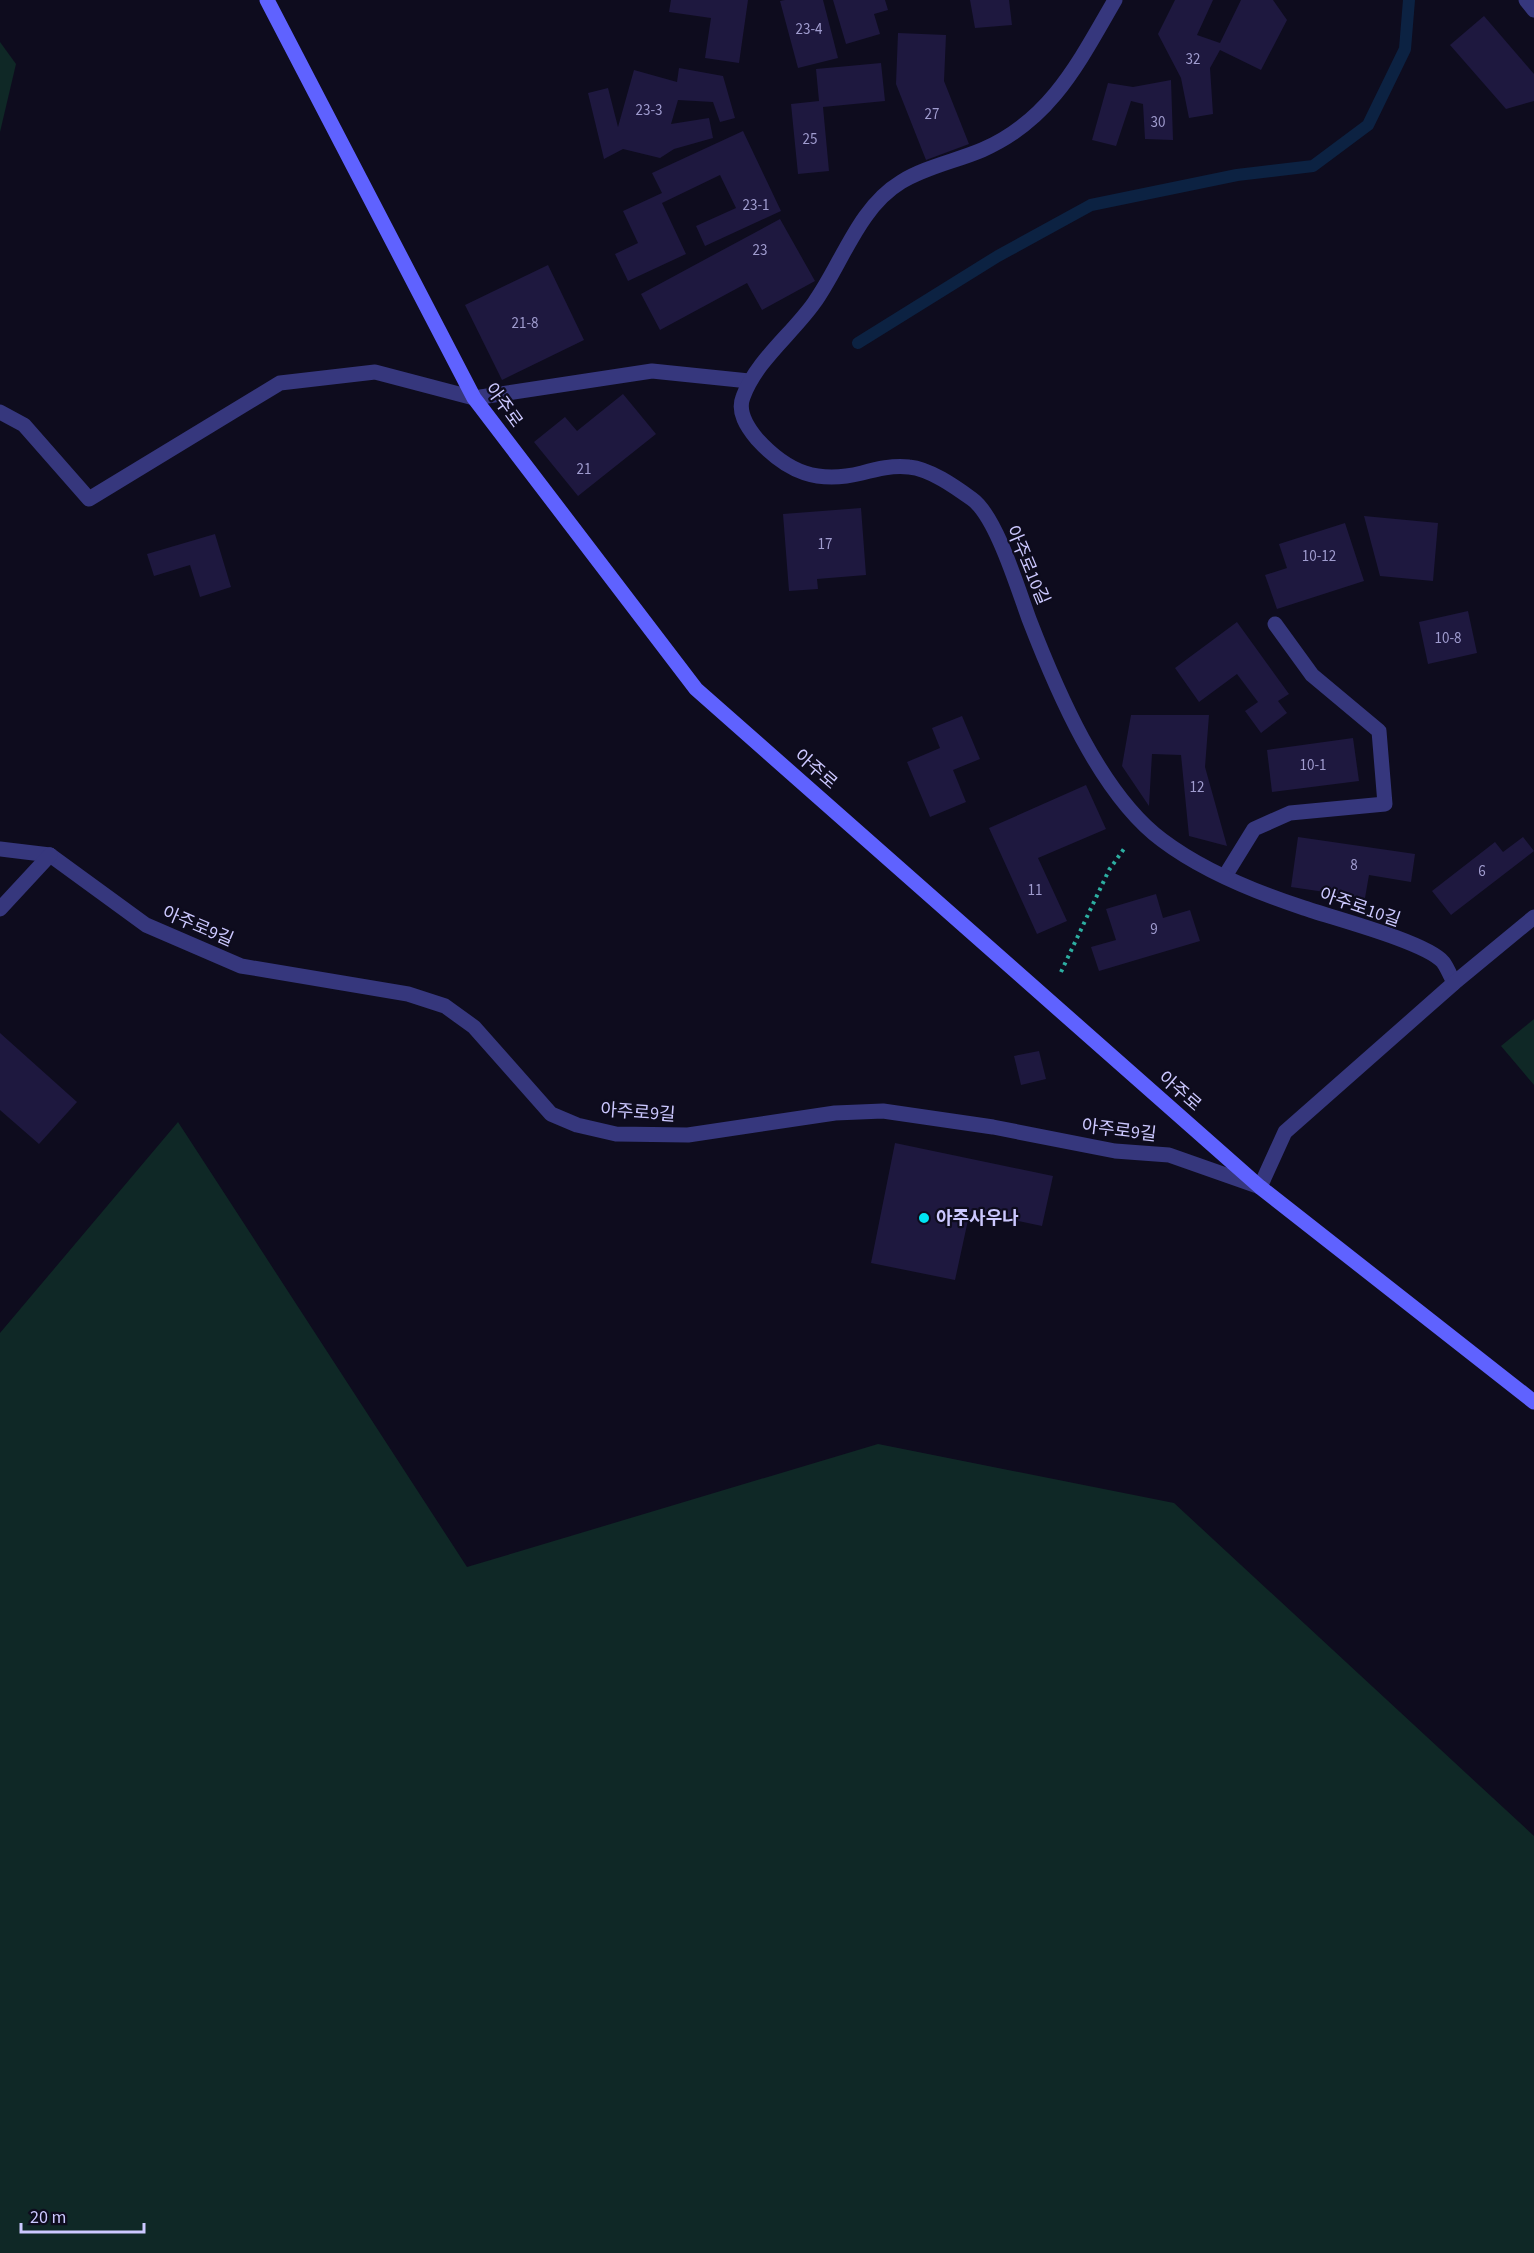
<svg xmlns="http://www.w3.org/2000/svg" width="1534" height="2253" font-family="'Source Sans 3','Noto Sans KR',sans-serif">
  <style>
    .green { fill: #0f2826 }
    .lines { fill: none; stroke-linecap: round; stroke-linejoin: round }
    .stream { stroke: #0c2242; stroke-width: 12 }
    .building { fill: #1e183f }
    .path { stroke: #2dafa2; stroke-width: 4; stroke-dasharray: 3 4.5; stroke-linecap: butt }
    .lane { stroke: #36377d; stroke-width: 15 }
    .street { stroke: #36377d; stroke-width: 15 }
    .secondary { stroke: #5f62ff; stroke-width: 15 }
    .poi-dot { fill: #00e5f3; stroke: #0e0c1e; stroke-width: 2 }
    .labels { text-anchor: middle; stroke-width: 4.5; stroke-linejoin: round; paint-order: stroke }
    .number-label { font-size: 15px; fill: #a09ccf }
    .street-label { font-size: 18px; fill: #ccc8ff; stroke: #0e0c1e }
    .poi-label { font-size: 18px; font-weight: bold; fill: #ccc8ff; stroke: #0e0c1e; text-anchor: start }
  </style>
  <rect width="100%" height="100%" fill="#0e0c1e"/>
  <!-- green -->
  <g class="green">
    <polygon points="0,42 16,64 0,132"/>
    <polygon points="1534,1019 1534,1085 1501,1046"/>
    <polygon points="178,1122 467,1567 878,1444 1174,1503 1534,1836 1534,2253 0,2253 0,1333"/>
  </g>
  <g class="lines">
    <!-- stream -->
    <polyline class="stream" points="858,343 998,256 1091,205 1237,175 1313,166 1368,125 1405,49 1409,0"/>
  </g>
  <!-- building -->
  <g class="building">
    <polygon points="671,0 748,0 739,63 705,58 711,18 669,12"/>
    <polygon points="785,0 823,0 838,58 798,68 780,1"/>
    <polygon points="833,0 885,0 888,10 874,14 880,34 846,44"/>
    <polygon points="970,0 1009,0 1012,25 975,28"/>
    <polygon points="1175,0 1213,0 1197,35 1220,43 1241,0 1273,0 1287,20 1261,70 1220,50 1210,68 1213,114 1189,118 1181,78 1158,34"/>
    <polygon points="1484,16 1534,74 1534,101 1506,109 1450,45"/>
    <polygon points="898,33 946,35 944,81 969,144 926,160 896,84"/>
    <polygon points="881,63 885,101 823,107 829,171 798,174 791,104 819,101 816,69"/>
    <polygon points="679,68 723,76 735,118 720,122 713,102 678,100 671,124 709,118 713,138 674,149 660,158 623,149 604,159 588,93 608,88 618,127 634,70 677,82"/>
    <polygon points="1171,80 1173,140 1145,139 1143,104 1131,101 1116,146 1092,140 1108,83 1133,87"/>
    <polygon points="743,131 781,211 705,246 696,226 736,208 720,175 662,203 686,254 628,281 615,254 638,243 623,211 662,193 652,173"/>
    <polygon points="780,219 815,281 762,310 747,283 660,330 641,294"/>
    <polygon points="548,265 584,340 502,380 465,305"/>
    <polygon points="623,394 656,434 578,496 534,442 565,417 577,431"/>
    <polygon points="861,508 866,575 817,579 818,589 789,591 783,514"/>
    <polygon points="1364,516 1438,523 1433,581 1380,576"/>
    <polygon points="1345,523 1364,581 1277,609 1265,575 1287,568 1279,544"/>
    <polygon points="215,534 231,587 200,597 190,565 154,576 147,554"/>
    <polygon points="1468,611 1477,653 1428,664 1419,622"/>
    <polygon points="1237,622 1289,694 1278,701 1287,713 1261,733 1245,711 1258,702 1237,674 1199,702 1175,668"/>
    <polygon points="1131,715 1209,715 1205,767 1227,846 1189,836 1181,755 1152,754 1149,806 1122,766"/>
    <polygon points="962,716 980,759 953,770 966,802 930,817 907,762 940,748 932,728"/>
    <polygon points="1353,738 1359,781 1272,792 1267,750"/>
    <polygon points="1086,785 1106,829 1038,858 1067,921 1037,934 989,828"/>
    <polygon points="1298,837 1415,854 1411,882 1369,875 1365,898 1291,887"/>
    <polygon points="1523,837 1534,851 1451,915 1432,891 1495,842 1503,852"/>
    <polygon points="1156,894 1163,918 1190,910 1200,941 1099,971 1091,947 1116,940 1106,909"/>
    <polygon points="0,1033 77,1102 39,1144 0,1110"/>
    <polygon points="1039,1051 1046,1079 1021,1085 1014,1056"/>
    <polygon points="895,1143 1053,1176 1042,1226 970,1211 955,1280 871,1263"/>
  </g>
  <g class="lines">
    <!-- path -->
    <polyline class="path" points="1061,972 1109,870 1126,846"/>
    <!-- lane -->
    <g class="lane">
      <polyline points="0,412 24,425 89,499 280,383 375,372 474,398 652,371 749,381"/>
      <polyline points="1225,876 1254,829 1290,813 1385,804 1379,731 1312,675 1275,624"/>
    </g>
    <!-- street -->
    <g class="street">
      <path d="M1115 0C1079 62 1051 120 982 150 956 161 925 167 901 182 858 208 842 264 814 303 792 334 756 361 743 397 737 412 747 427 757 439 788 473 818 484 862 473 877 469 893 465 909 467 930 469 954 486 972 499 996 516 1018 589 1029 619 1056 689 1100 794 1162 840 1203 871 1255 892 1304 908 1333 918 1426 942 1443 962 1447 967 1451 977 1454 983"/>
      <polyline points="1526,0 1534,10"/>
      <polyline points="0,849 50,855"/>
      <polyline points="50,855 146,925 241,966 408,994 445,1006 474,1027 551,1114 577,1125 616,1134 688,1135 835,1113 883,1111 993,1127 1115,1151 1169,1155 1260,1187 1285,1132 1454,983 1534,917"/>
      <polyline points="0,909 50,855"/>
    </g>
    <!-- secondary -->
    <polyline class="secondary" points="267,0 474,398 696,689 1260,1187 1534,1402"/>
  </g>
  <!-- markers -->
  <circle class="poi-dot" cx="924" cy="1218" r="6"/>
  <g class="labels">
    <!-- number labels -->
    <g class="number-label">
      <text x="809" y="34">23-4</text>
      <text x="1193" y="64">32</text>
      <text x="649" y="115">23-3</text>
      <text x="932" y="119">27</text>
      <text x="1158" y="127">30</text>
      <text x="810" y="144">25</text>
      <text x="756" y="210">23-1</text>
      <text x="760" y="255">23</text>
      <text x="525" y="328">21-8</text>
      <text x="584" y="474">21</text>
      <text x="825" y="549">17</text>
      <text x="1319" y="561">10-12</text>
      <text x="1448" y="643">10-8</text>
      <text x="1313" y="770">10-1</text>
      <text x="1197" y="792">12</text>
      <text x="1354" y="870">8</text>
      <text x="1482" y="876">6</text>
      <text x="1035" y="895">11</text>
      <text x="1154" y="934">9</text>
    </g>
    <!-- street labels -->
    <g class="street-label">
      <text transform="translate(504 405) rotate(54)" y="6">아주로</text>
      <text transform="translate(1028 565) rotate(67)" y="6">아주로10길</text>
      <text transform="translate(816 769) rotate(41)" y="6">아주로</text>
      <text transform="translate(1360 907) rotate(19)" y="6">아주로10길</text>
      <text transform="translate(198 926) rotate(23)" y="6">아주로9길</text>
      <text transform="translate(1180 1091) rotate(41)" y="6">아주로</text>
      <text transform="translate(638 1112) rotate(4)" y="6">아주로9길</text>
      <text transform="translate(1119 1130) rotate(7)" y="6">아주로9길</text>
    </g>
    <!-- poi labels -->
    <g class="poi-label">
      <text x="936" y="1224">아주사우나</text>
    </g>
  </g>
  <!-- scale -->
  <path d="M21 2223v9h123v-9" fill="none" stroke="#ccc8ff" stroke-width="3"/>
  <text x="30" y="2223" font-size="18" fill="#ccc8ff" stroke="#0e0c1e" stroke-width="4.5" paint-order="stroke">20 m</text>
</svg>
